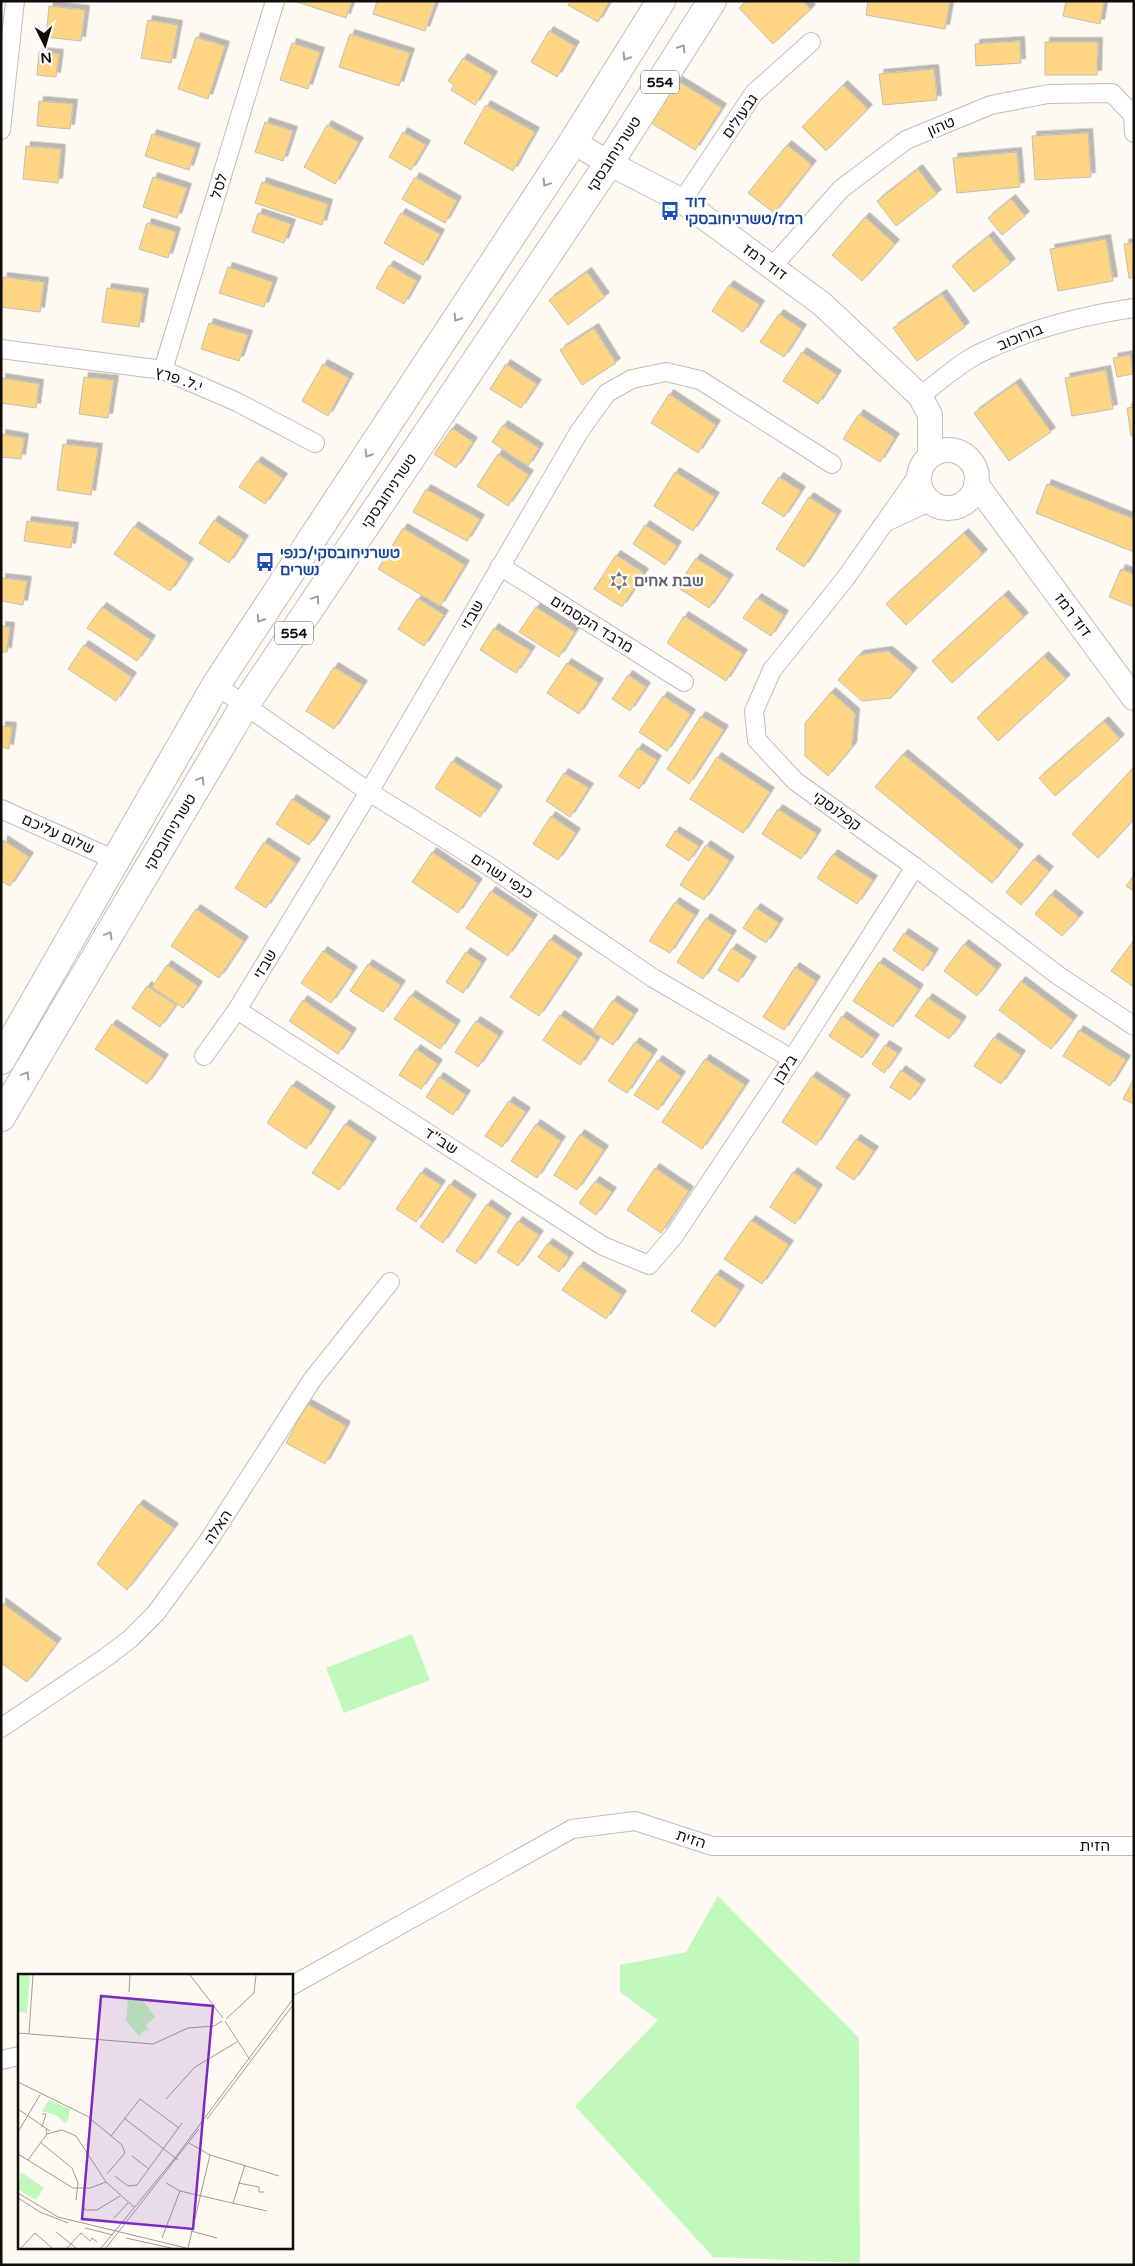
<svg xmlns="http://www.w3.org/2000/svg" width="1135" height="2266" font-family="'Varela Round','Noto Sans Hebrew',sans-serif">
  <style>
    .green { fill: #c0f9bb }
    .building { fill: #fed683; stroke: #c2beb4; filter: url(#shadow) }
    .lines { fill: none; stroke-linecap: round; stroke-linejoin: round }
    .street-casing { stroke: #c3beb4; stroke-width: 20 }
    .secondary-casing { stroke: #c3beb4; stroke-width: 26 }
    .primary-casing { stroke: #c3beb4; stroke-width: 30 }
    .street { stroke: #fff; stroke-width: 18 }
    .secondary { stroke: #fff; stroke-width: 24 }
    .primary { stroke: #fff; stroke-width: 28 }
    .oneway { stroke: #9f9f9d }
    .labels { text-anchor: middle; stroke-width: 5; stroke-linejoin: round; paint-order: stroke }
    .shield { fill: #fff; stroke: #585654; stroke-width: 1 }
    .shield-label { font-size: 14px; font-weight: bold; fill: #100e0b }
    .street-label { font-size: 15px; fill: #100e0b; stroke: #fff }
    .transit-label { font-size: 15px; font-weight: bold; fill: #164399; stroke: #fff; text-anchor: start }
    .worship-label { font-size: 15px; font-weight: bold; fill: #5b616d; stroke: #fff; text-anchor: start }
    .inset-road { fill: none; stroke: #9f9c96; stroke-width: 1 }
    .view { fill: #7b2cbf; fill-opacity: 0.15; stroke: #7b2cbf; stroke-width: 2.5 }
    .inset-edge { fill: none; stroke: #100e0b; stroke-width: 2.5 }
  </style>
  <defs>
    <filter id="shadow"><feDropShadow dx="4.5" dy="-4.5" stdDeviation="0" flood-color="#0004"/></filter>
  </defs>
  <rect width="100%" height="100%" fill="#fefaf3"/>
  <!-- green -->
  <g class="green">
    <polygon points="412,1634 430,1680 344,1713 326,1668"/>
    <polygon points="718,1896 859,2038 860,2263 713,2257 575,2106 658,2020 620,1992 620,1965 686,1952"/>
  </g>
  <!-- building -->
  <g class="building">
    <polygon points="294,1 352,1 346,18"/>
    <polygon points="377,1 436,1 425,31 373,14"/>
    <polygon points="571,1 610,1 598,22 568,5"/>
    <polygon points="746,1 803,1 811,9 773,44 739,8"/>
    <polygon points="868,1 950,1 945,29 866,15"/>
    <polygon points="1066,1 1104,1 1100,24 1063,16"/>
    <polygon points="49,6 85,10 81,41 46,37"/>
    <polygon points="148,20 178,25 171,63 141,58"/>
    <polygon points="549,31 575,46 557,77 531,62"/>
    <polygon points="350,34 410,53 399,86 339,67"/>
    <polygon points="196,37 225,46 208,99 178,89"/>
    <polygon points="1020,41 1021,63 976,66 975,44"/>
    <polygon points="1045,42 1098,42 1097,75 1045,75"/>
    <polygon points="292,43 320,52 308,89 280,80"/>
    <polygon points="39,52 59,54 56,77 37,75"/>
    <polygon points="463,58 493,76 475,105 451,90 454,85 448,81"/>
    <polygon points="934,69 937,100 883,105 879,74"/>
    <polygon points="678,81 722,108 695,150 651,123"/>
    <polygon points="843,85 868,109 826,151 802,127"/>
    <polygon points="39,101 73,104 70,129 37,126"/>
    <polygon points="486,105 535,132 513,171 464,143"/>
    <polygon points="265,122 293,131 283,161 255,152"/>
    <polygon points="327,125 359,142 335,184 304,167"/>
    <polygon points="403,132 426,145 411,170 389,157"/>
    <polygon points="1088,133 1091,177 1035,180 1032,136"/>
    <polygon points="152,134 196,148 189,170 145,156"/>
    <polygon points="787,145 812,165 774,213 748,193"/>
    <polygon points="26,146 61,149 58,183 23,179"/>
    <polygon points="1017,152 1020,187 957,193 953,158"/>
    <polygon points="918,169 937,194 896,226 877,201"/>
    <polygon points="153,177 187,188 177,218 143,207"/>
    <polygon points="415,177 457,201 445,223 402,199"/>
    <polygon points="262,182 328,204 322,225 255,203"/>
    <polygon points="1011,199 1025,216 1002,235 988,218"/>
    <polygon points="258,213 291,224 284,243 252,232"/>
    <polygon points="401,213 440,234 423,265 384,243"/>
    <polygon points="865,217 895,244 862,281 832,255"/>
    <polygon points="147,223 176,232 168,258 139,249"/>
    <polygon points="989,236 1011,263 974,292 952,266"/>
    <polygon points="1106,239 1113,281 1058,291 1050,249"/>
    <polygon points="1134,243 1134,278 1129,278 1124,244"/>
    <polygon points="389,265 417,281 404,304 376,288"/>
    <polygon points="228,267 273,282 264,307 219,293"/>
    <polygon points="587,272 605,297 568,325 549,300"/>
    <polygon points="3,277 44,282 40,312 1,307"/>
    <polygon points="729,285 760,305 743,332 712,311"/>
    <polygon points="107,288 144,293 139,327 102,322"/>
    <polygon points="942,294 965,327 917,361 893,328"/>
    <polygon points="779,314 802,329 784,357 760,342"/>
    <polygon points="209,323 248,335 239,361 201,349"/>
    <polygon points="594,328 616,363 582,385 560,350"/>
    <polygon points="802,352 837,375 818,404 783,381"/>
    <polygon points="1130,355 1133,374 1117,377 1113,358"/>
    <polygon points="323,364 349,378 328,416 302,401"/>
    <polygon points="506,364 537,384 521,408 490,389"/>
    <polygon points="1106,370 1113,409 1072,416 1065,378"/>
    <polygon points="84,377 114,380 108,418 79,414"/>
    <polygon points="1,378 39,384 36,408 1,403"/>
    <polygon points="1016,383 1051,432 1009,461 974,413"/>
    <polygon points="669,394 716,425 698,453 651,423"/>
    <polygon points="1134,407 1134,436 1131,436 1127,408"/>
    <polygon points="859,414 895,438 880,462 843,439"/>
    <polygon points="503,425 539,448 528,466 492,442"/>
    <polygon points="452,428 473,442 456,468 434,454"/>
    <polygon points="1,434 24,438 21,459 1,457"/>
    <polygon points="63,444 98,448 91,495 57,490"/>
    <polygon points="498,454 529,475 508,506 477,486"/>
    <polygon points="257,461 283,478 265,504 239,487"/>
    <polygon points="675,472 715,497 693,531 654,506"/>
    <polygon points="779,477 801,491 784,517 762,503"/>
    <polygon points="1047,484 1134,519 1134,552 1036,513"/>
    <polygon points="426,489 480,519 467,541 413,512"/>
    <polygon points="809,497 837,515 804,567 776,549"/>
    <polygon points="214,520 244,540 229,563 199,543"/>
    <polygon points="27,521 74,527 71,548 24,541"/>
    <polygon points="645,525 677,546 665,565 633,544"/>
    <polygon points="134,526 189,563 170,591 114,554"/>
    <polygon points="403,528 465,565 440,606 378,569"/>
    <polygon points="964,533 983,554 906,625 886,604"/>
    <polygon points="616,555 644,573 622,607 594,589"/>
    <polygon points="696,558 729,579 709,608 677,587"/>
    <polygon points="1121,569 1134,574 1134,607 1109,597"/>
    <polygon points="1,578 27,581 23,605 1,601"/>
    <polygon points="1004,595 1024,617 952,683 932,661"/>
    <polygon points="418,598 444,615 424,646 398,629"/>
    <polygon points="757,598 784,615 771,636 743,618"/>
    <polygon points="102,607 151,640 137,661 87,628"/>
    <polygon points="536,607 575,632 559,657 519,632"/>
    <polygon points="684,616 743,654 726,681 667,643"/>
    <polygon points="1,626 10,627 7,652 1,652"/>
    <polygon points="494,628 531,651 516,673 480,650"/>
    <polygon points="84,645 132,677 116,701 68,669"/>
    <polygon points="888,651 913,672 891,698 862,701 838,680 859,655"/>
    <polygon points="1044,656 1066,679 998,741 977,718"/>
    <polygon points="567,663 599,683 579,714 547,693"/>
    <polygon points="334,667 363,685 334,729 306,711"/>
    <polygon points="628,675 646,687 630,711 612,699"/>
    <polygon points="831,692 855,713 852,747 828,776 805,756 805,723"/>
    <polygon points="663,696 691,714 667,751 639,732"/>
    <polygon points="701,716 724,730 689,784 667,769"/>
    <polygon points="1104,721 1120,739 1055,796 1039,778"/>
    <polygon points="1,726 12,727 9,749 1,747"/>
    <polygon points="638,748 657,760 639,789 619,776"/>
    <polygon points="903,754 1019,849 992,883 875,787"/>
    <polygon points="717,757 770,792 743,833 690,799"/>
    <polygon points="452,761 498,790 480,817 435,788"/>
    <polygon points="1134,767 1134,819 1098,858 1072,834"/>
    <polygon points="564,773 589,788 570,817 546,801"/>
    <polygon points="292,799 326,821 309,845 276,824"/>
    <polygon points="778,809 817,834 801,859 762,834"/>
    <polygon points="551,816 576,833 558,860 533,844"/>
    <polygon points="675,831 699,846 689,861 666,846"/>
    <polygon points="3,840 29,857 10,886 1,881"/>
    <polygon points="264,842 296,863 266,908 235,888"/>
    <polygon points="706,845 730,861 704,900 680,885"/>
    <polygon points="432,852 478,883 458,913 412,882"/>
    <polygon points="833,854 873,880 857,904 817,878"/>
    <polygon points="1034,859 1049,871 1021,905 1006,892"/>
    <polygon points="1134,875 1134,891 1126,886"/>
    <polygon points="491,891 533,919 508,956 466,928"/>
    <polygon points="1051,894 1079,917 1062,936 1035,914"/>
    <polygon points="675,902 695,915 670,953 649,941"/>
    <polygon points="756,908 779,923 766,943 743,928"/>
    <polygon points="196,909 244,941 219,978 171,946"/>
    <polygon points="706,918 732,935 703,979 677,962"/>
    <polygon points="904,933 934,953 923,971 893,950"/>
    <polygon points="550,939 578,958 539,1016 510,997"/>
    <polygon points="1134,940 1134,987 1111,971"/>
    <polygon points="964,944 997,969 977,996 944,971"/>
    <polygon points="732,948 752,961 738,982 718,970"/>
    <polygon points="323,951 353,971 331,1003 301,983"/>
    <polygon points="466,952 482,963 463,993 446,982"/>
    <polygon points="879,962 919,989 893,1027 853,1001"/>
    <polygon points="368,964 401,985 383,1012 350,991"/>
    <polygon points="167,965 198,986 183,1008 152,987"/>
    <polygon points="795,967 816,981 784,1030 763,1017"/>
    <polygon points="1021,981 1073,1020 1051,1049 999,1010"/>
    <polygon points="147,986 176,1005 160,1027 132,1008"/>
    <polygon points="411,995 456,1025 440,1049 394,1019"/>
    <polygon points="928,998 962,1021 949,1039 915,1016"/>
    <polygon points="303,1000 352,1033 338,1054 289,1021"/>
    <polygon points="613,1000 634,1014 613,1045 592,1031"/>
    <polygon points="560,1015 597,1040 580,1065 543,1040"/>
    <polygon points="842,1016 875,1039 862,1058 829,1036"/>
    <polygon points="476,1021 499,1036 478,1067 455,1052"/>
    <polygon points="112,1024 164,1059 147,1084 95,1049"/>
    <polygon points="1079,1030 1126,1060 1110,1086 1063,1056"/>
    <polygon points="994,1037 1021,1055 1001,1084 974,1066"/>
    <polygon points="635,1042 653,1054 627,1093 608,1081"/>
    <polygon points="885,1045 898,1053 884,1073 872,1064"/>
    <polygon points="416,1049 438,1064 421,1089 399,1075"/>
    <polygon points="705,1059 745,1085 702,1149 662,1122"/>
    <polygon points="658,1060 681,1076 658,1110 634,1095"/>
    <polygon points="901,1070 921,1084 910,1100 890,1087"/>
    <polygon points="812,1076 846,1099 816,1145 782,1122"/>
    <polygon points="439,1077 466,1095 453,1115 426,1097"/>
    <polygon points="1134,1078 1134,1104 1123,1099"/>
    <polygon points="292,1085 331,1111 306,1149 267,1123"/>
    <polygon points="509,1101 526,1112 502,1147 485,1136"/>
    <polygon points="345,1124 372,1142 339,1190 312,1173"/>
    <polygon points="536,1124 561,1141 537,1178 511,1161"/>
    <polygon points="580,1134 604,1150 577,1190 554,1175"/>
    <polygon points="856,1139 874,1151 854,1180 836,1168"/>
    <polygon points="655,1168 689,1191 661,1233 627,1210"/>
    <polygon points="421,1172 441,1185 416,1222 396,1209"/>
    <polygon points="793,1172 818,1189 795,1224 770,1207"/>
    <polygon points="595,1181 612,1192 596,1215 579,1203"/>
    <polygon points="450,1184 472,1199 443,1243 420,1227"/>
    <polygon points="487,1204 507,1218 476,1264 456,1251"/>
    <polygon points="751,1220 789,1245 762,1284 724,1259"/>
    <polygon points="518,1221 539,1235 518,1266 497,1252"/>
    <polygon points="548,1243 569,1257 559,1272 538,1257"/>
    <polygon points="579,1266 622,1295 606,1319 562,1290"/>
    <polygon points="716,1274 740,1290 715,1327 691,1311"/>
    <polygon points="307,1404 346,1426 325,1464 286,1443"/>
    <polygon points="139,1504 174,1528 127,1590 97,1564"/>
    <polygon points="1,1602 57,1643 27,1682 1,1663"/>
  </g>
  <g class="lines">
    <!-- street casing -->
    <g class="street-casing">
      <g id="street">
        <polyline points="1,130 15,1"/>
        <polyline points="682,201 754,93 811,42"/>
        <polyline points="772,267 841,189 906,140 991,105 1048,94 1112,93 1133,115 1134,133"/>
        <polyline points="1,349 163,370 237,402 315,443"/>
        <polyline points="163,370 275,1"/>
        <path d="M920 396C938 383 956 366 976 355 1026 330 1079 316 1134 308"/>
        <polyline points="918,475 845,579 772,670 754,711 757,740 795,781 915,867 1059,976 1134,1026"/>
        <polyline points="886,522 929,502"/>
        <polyline points="500,566 684,682"/>
        <polyline points="216,685 369,792 487,865 653,978 792,1059"/>
        <polyline points="1,809 115,860"/>
        <polyline points="237,1010 603,1246 649,1265 674,1236 792,1059 915,867"/>
        <polyline points="204,1056 237,1010 369,792 579,432 607,393 632,379 666,372 700,380 832,464"/>
        <polyline points="1,1728 105,1658 130,1639 156,1613 207,1543 312,1380 390,1282"/>
        <polyline points="291,1986 572,1829 635,1821 712,1846 1134,1846"/>
        <polyline points="1,2060 19,2056"/>
      </g>
    </g>
    <!-- secondary casing -->
    <g class="secondary-casing">
      <g id="secondary">
        <polyline points="573,142 609,163 682,201 822,304 920,396 930,415 930,456"/>
        <circle cx="948" cy="479" r="29"/>
        <polyline points="976,484 1134,698"/>
      </g>
    </g>
    <!-- primary casing -->
    <g class="primary-casing">
      <g id="primary">
        <polyline points="1,1060 216,685 573,142 661,1"/>
        <polyline points="1,1117 245,705 609,163 712,1"/>
      </g>
    </g>
    <!-- street -->
    <use href="#street" class="street"/>
    <!-- secondary -->
    <use href="#secondary" class="secondary"/>
    <!-- primary -->
    <use href="#primary" class="primary"/>
  </g>
  <!-- one-way arrows -->
  <defs><path id="oneway-chevron" d="M-2-3.5L2.5 0L-2 3.5" fill="none" stroke-width="1.6" stroke-linecap="round" stroke-linejoin="round" transform="scale(1.25)"/></defs>
  <g class="oneway">
    <use href="#oneway-chevron" transform="translate(682 48) rotate(-58)"/>
    <use href="#oneway-chevron" transform="translate(626 57) rotate(122)"/>
    <use href="#oneway-chevron" transform="translate(546 183) rotate(123)"/>
    <use href="#oneway-chevron" transform="translate(457 318) rotate(123)"/>
    <use href="#oneway-chevron" transform="translate(368 454) rotate(122)"/>
    <use href="#oneway-chevron" transform="translate(316 599) rotate(-56)"/>
    <use href="#oneway-chevron" transform="translate(260 619) rotate(123)"/>
    <use href="#oneway-chevron" transform="translate(201 780) rotate(-59)"/>
    <use href="#oneway-chevron" transform="translate(109 935) rotate(-59)"/>
    <use href="#oneway-chevron" transform="translate(26 1075) rotate(-59)"/>
  </g>
  <!-- icons -->
  <defs>
    <g id="bus-bare" transform="scale(1.5)"><path d="M-5-6H5V4H4V6H2V4H-2V6H-4V4H-5ZM-3.5-4V0h7V-4ZM-3.5 1.2v1.5H-2V1.2ZM2 1.2v1.5H3.5V1.2Z" fill="#1a4fb4" stroke="#fff" stroke-width="2.5" paint-order="stroke"/></g>
    <g id="synagogue-bare" transform="scale(1.5)"><path d="M0-6.5L5.6 3.2H-5.6ZM0 6.5L5.6-3.2H-5.6Z" fill="#6b7280" stroke="#fff" stroke-width="2.5" paint-order="stroke"/></g>
  </defs>
  <g fill-rule="evenodd">
    <use href="#bus-bare" x="670" y="211"/>
    <use href="#bus-bare" x="265" y="562"/>
    <use href="#synagogue-bare" x="619" y="581"/>
  </g>
  <g class="labels">
    <!-- shield labels -->
    <g class="shield">
      <rect x="641" y="70.5" width="38" height="23" rx="4"/>
      <rect x="275" y="621.5" width="38" height="23" rx="4"/>
    </g>
    <g class="shield-label">
      <text x="660" y="87">554</text>
      <text x="294" y="638">554</text>
    </g>
    <!-- street labels -->
    <g class="street-label">
      <text transform="translate(740 116) rotate(-55)" y="5">גבעולים</text>
      <text transform="translate(941 126) rotate(-23)" y="5">טהון</text>
      <text transform="translate(614 154) rotate(-57)" y="5">טשרניחובסקי</text>
      <text transform="translate(219 186) rotate(-73)" y="5">לסל</text>
      <text transform="translate(765 262) rotate(36)" y="5">דוד רמז</text>
      <text transform="translate(1020 337) rotate(-22)" y="5">בורוכוב</text>
      <text transform="translate(179 379) rotate(19)" y="5">י.ל. פרץ</text>
      <text transform="translate(389 491) rotate(-56)" y="5">טשרניחובסקי</text>
      <text transform="translate(472 615) rotate(-60)" y="5">שבזי</text>
      <text transform="translate(1073 615) rotate(53)" y="5">דוד רמז</text>
      <text transform="translate(592 624) rotate(32)" y="5">מרבד הקסמים</text>
      <text transform="translate(837 811) rotate(36)" y="5">קפלנסקי</text>
      <text transform="translate(170 832) rotate(-59)" y="5">טשרניחובסקי</text>
      <text transform="translate(58 834) rotate(24)" y="5">שלום עליכם</text>
      <text transform="translate(502 876) rotate(33)" y="5">כנפי נשרים</text>
      <text transform="translate(265 964) rotate(-59)" y="5">שבזי</text>
      <text transform="translate(785 1069) rotate(-57)" y="5">בלבן</text>
      <text transform="translate(441 1141) rotate(33)" y="5">שב''ד</text>
      <text transform="translate(218 1527) rotate(-56)" y="5">האלה</text>
      <text transform="translate(691 1839) rotate(18)" y="5">הזית</text>
      <text x="1095" y="1851">הזית</text>
    </g>
    <!-- transit labels -->
    <g class="transit-label">
      <text x="685" y="207">דוד<tspan x="685" dy="17">רמז/טשרניחובסקי</tspan></text>
      <text x="280" y="558">טשרניחובסקי/כנפי<tspan x="280" dy="17">נשרים</tspan></text>
    </g>
    <!-- worship labels -->
    <g class="worship-label">
      <text x="634" y="586">שבת אחים</text>
    </g>
  </g>
  <!-- overview -->
  <g transform="translate(18 1974)">
    <rect width="275" height="275" fill="#fefaf3"/>
    <path d="M0 1H12L9 39 0 38ZM110 25 125 27 137 43 128 51 131 56 125 57 121 62 108 47ZM31 126 52 135 50 147 46 149 40 142 24 137ZM3 198 26 214 18 226 0 215Z" fill="#c0f9bb"/>
    <path class="inset-road" d="M172 1 205 44M111 18 112 1M208 45 236 19 238 1M207 47 232 86M0 59 135 70 170 54 196 52 204 47M11 59 15 1M0 108 69 142 104 171 107 179 89 200M148 125 177 93 219 68M0 135 32 157M24 140H28L24 153M106 144 160 186M189 145 275 31M28 155 29 160 44 156 58 162 88 208 116 233M0 158 22 121M93 162 122 125 161 154M22 168 54 194 60 209 58 226M171 169 192 181 261 202M0 180 55 214H72L88 208M114 182 131 195M10 186 29 160M97 202 110 212 119 211 164 149M148 209 162 217 249 237M220 209 241 213V218H246M0 219 40 243 168 274M0 224 22 238 50 249M215 229 227 191M65 231 67 236H79L102 222M96 244 110 229M67 254 95 261M173 257 199 264M38 258 58 274M108 264 153 274M144 264 162 217M3 274 17 259 34 274M49 274 63 259 72 267 74 264 79 268M83 274 157 184 275 25M88 274 181 155M170 274 192 181"/>
    <path class="view" d="M83 22 195 32 175 255 64 245Z"/>
    <rect width="275" height="275" class="inset-edge"/>
  </g>
  <!-- border -->
  <rect width="1135" height="2266" fill="none" stroke="#100e0b" stroke-width="5"/>
  <!-- north arrow -->
  <g transform="translate(45 45) rotate(175)" stroke="#ffffff" stroke-width="4" paint-order="stroke">
  <path d="M0-4L9 19L0 12L-9 19Z" fill="#100e0b"/>
  <text y="-8" font-size="14" font-weight="bold" text-anchor="middle" fill="#100e0b">N</text>
  </g>
</svg>
